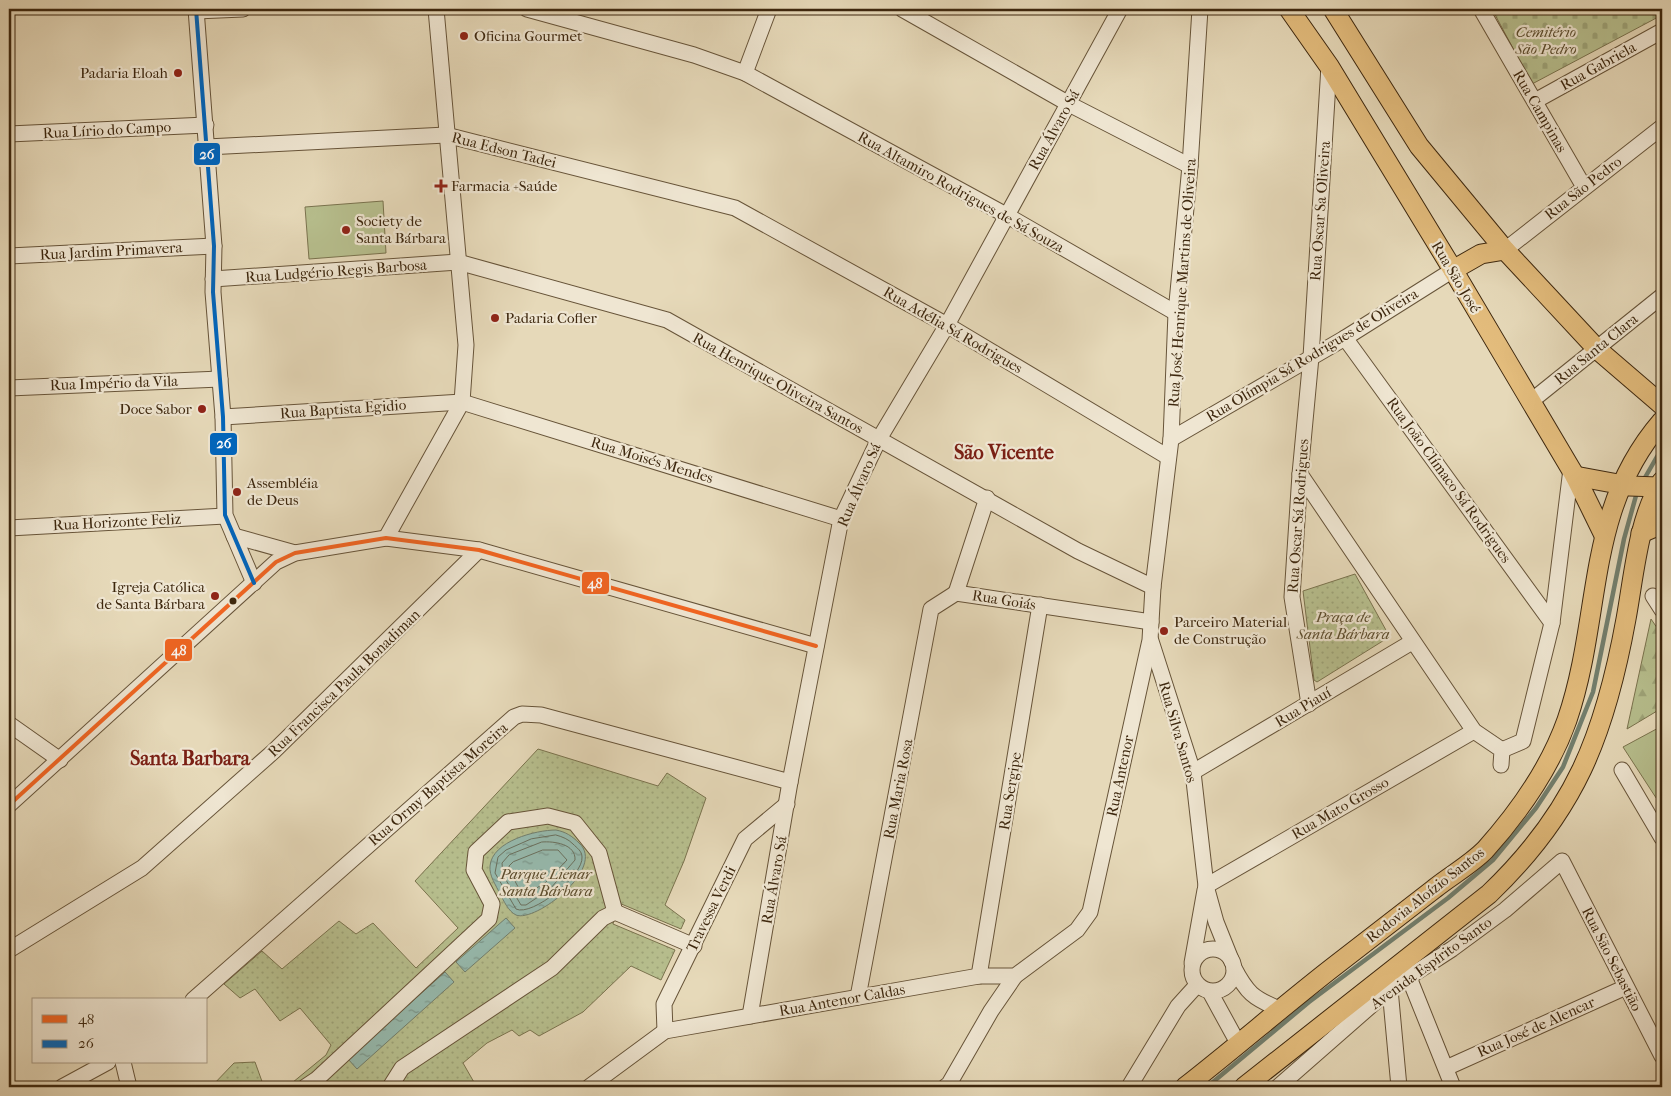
<svg xmlns="http://www.w3.org/2000/svg" width="1671" height="1096" font-family="'IM FELL French Canon',serif">
  <style>
    .grass { fill: url(#grass-dots); stroke: #7a734e }
    .forest { fill: url(#forest-firs); stroke: #7a734e }
    .cemetery { fill: url(#cemetery-stones); stroke: #7a734e }
    .pitch { fill: #b7bf8e; stroke: #7a734e }
    .water { fill: url(#water-ripples); stroke: #727f6e }
    .lines { fill: none; stroke-linecap: round; stroke-linejoin: round }
    .shore { stroke: #6a705e; stroke-width: 1 }
    .stream { stroke: #727f6e; stroke-width: 4.5 }
    .minor-casing { stroke: #675439; stroke-width: 17 }
    .major-casing { stroke: #3d270e; stroke-width: 21 }
    .minor { stroke: #efe6d2; stroke-width: 15 }
    .major { stroke: #e3bc7c; stroke-width: 19 }
    .bus-1-casing { stroke: #efe6d2; stroke-width: 8 }
    .bus-2-casing { stroke: #efe6d2; stroke-width: 8 }
    .bus-1 { stroke: #f26522; stroke-width: 4 }
    .bus-2 { stroke: #0065bd; stroke-width: 4 }
    .poi-dot { fill: #8f2418; stroke: #efe6d2; stroke-width: 2 }
    .bus-dot { fill: #3d270e; stroke: #efe6d2; stroke-width: 2 }
    .labels { text-anchor: middle; stroke-width: 4.5; stroke-linejoin: round; paint-order: stroke }
    .park-label { font-size: 15px; font-style: italic; fill: #5c4d2e; stroke: #efe6d2 }
    .poi-label { font-size: 15px; fill: #3d270e; stroke: #efe6d2; text-anchor: start }
    .street-label { font-size: 15px; fill: #3d270e; stroke: #efe6d2 }
    .district-label { font-size: 20px; font-weight: bold; fill: #7a1f14; stroke: #efe6d2 }
    .line-badge { stroke: #efe6d2; stroke-width: 2 }
    .badge-label { font-size: 14px; text-anchor: middle; font-weight: bold; fill: #fff }
  </style>
  <defs>
    <pattern id="grass-dots" width="8" height="8" patternUnits="userSpaceOnUse" patternTransform="scale(1.25)"><rect width="8" height="8" fill="#b7bf8e"/><path d="M2 2h.1M6 6h.1" fill="none" stroke="#9ea479" stroke-width="1.8" stroke-linecap="round"/></pattern>
    <pattern id="forest-firs" width="22" height="20" patternUnits="userSpaceOnUse" patternTransform="scale(1.25)"><rect width="22" height="20" fill="#b7bf8e"/><path d="M5 1l3.5 6h-7zM16 11l3.5 6h-7z" fill="#9ea479"/></pattern>
    <pattern id="cemetery-stones" width="16" height="16" patternUnits="userSpaceOnUse" patternTransform="scale(1.25)"><rect width="16" height="16" fill="#b7bf8e"/><path d="M2 7V4a2 2 0 0 1 4 0v3zM10 15v-3a2 2 0 0 1 4 0v3z" fill="#9ea479"/></pattern>
    <pattern id="water-ripples" width="26" height="14" patternUnits="userSpaceOnUse" patternTransform="scale(1.25)"><rect width="26" height="14" fill="#96baae"/><path d="M2 4q2-2 4 0t4 0M15 11q2-2 4 0t4 0" fill="none" stroke="#7c978c"/></pattern>
  </defs>
  <rect width="100%" height="100%" fill="#e6d9b9"/>
  <filter id="stains"><feTurbulence type="fractalNoise" baseFrequency=".004" numOctaves="4"/><feColorMatrix values="0 0 0 0 .2 0 0 0 0 .09 0 0 0 0 .02 0 0 0 .5 -.17"/></filter>
  <radialGradient id="worn" r=".72"><stop offset=".6" stop-color="#630" stop-opacity="0"/><stop offset="1" stop-color="#630" stop-opacity=".3"/></radialGradient>
  <!-- grass -->
  <g class="grass">
    <polygon points="1355,574 1387,632 1386,639 1317,682 1314,680 1303,591"/>
    <polygon points="538,749 658,786 667,773 706,798 684,861 665,905 685,920 681,929 619,903 613,924 675,950 661,980 631,966 583,1012 539,1036 530,1030 519,1036 512,1030 487,1043 463,1063 475,1084 471,1087 287,1087 326,1055 331,1045 300,1008 280,1021 255,989 240,998 224,984 262,951 282,969 339,921 356,934 373,923 416,968 458,928 415,881"/>
    <polygon points="255,1062 264,1087 211,1087 234,1063"/>
  </g>
  <!-- forest -->
  <polygon class="forest" points="1651,619 1662,635 1662,708 1627,729"/>
  <!-- cemetery -->
  <polygon class="cemetery" points="1492,9 1662,9 1662,15 1532,84"/>
  <!-- pitch -->
  <g class="pitch">
    <polygon points="383,201 386,253 309,259 305,207"/>
    <polygon points="1662,726 1662,807 1623,747"/>
  </g>
  <!-- water -->
  <g class="water">
    <path d="M556 830C566 832 572 836 579 843 607 868 535 923 516 915 508 911 504 901 500 894 496 885 489 876 490 866 492 841 536 830 556 830Z"/>
    <polygon points="506,918 515,928 465,972 456,962"/>
    <polygon points="445,972 454,982 357,1069 348,1059"/>
  </g>
  <g class="lines">
    <!-- shore -->
    <g class="shore">
      <path d="M556 835C563 837 568 839 573 844 577 848 582 851 582 857 584 875 532 917 516 909L495 873 498 857 506 850 531 839Z"/>
      <path d="M542 842C554 841 576 844 575 860L550 889 526 905H521L503 875 502 863 509 855Z"/>
      <polygon points="543,850 558,850 567,860 545,883 523,896 510,872 509,866 513,862"/>
    </g>
    <!-- stream -->
    <g class="stream">
      <polyline points="1643,481 1662,448"/>
      <polyline points="1207,1087 1309,1002 1448,898 1493,860 1536,808 1563,767 1593,692 1624,539 1637,492"/>
    </g>
    <!-- minor casing -->
    <g class="minor-casing">
      <g id="minor">
        <polyline points="196,9 214,246 213,292 223,417 225,515 254,583"/>
        <polyline points="527,9 694,55 745,73 1006,215 1176,313"/>
        <polyline points="902,9 1069,104 1190,166"/>
        <polyline points="1481,9 1584,187"/>
        <polyline points="196,11 243,9"/>
        <polyline points="745,73 769,9"/>
        <polyline points="1535,101 1662,31"/>
        <polyline points="9,134 206,125"/>
        <polyline points="207,147 446,135 735,208 947,325 1168,457"/>
        <polyline points="1505,250 1662,127"/>
        <polyline points="9,256 214,246"/>
        <polyline points="213,279 458,262 667,320 1078,551 1153,587"/>
        <polyline points="1345,338 1552,623"/>
        <polyline points="9,388 220,379"/>
        <polyline points="1530,402 1662,296"/>
        <polyline points="223,417 462,402 841,519"/>
        <polyline points="1171,439 1345,338 1453,270"/>
        <polyline points="1300,474 1474,731 1502,750 1501,765"/>
        <polyline points="9,528 225,516"/>
        <polyline points="234,536 295,553"/>
        <polyline points="386,538 462,402 466,345 436,9"/>
        <polyline points="956,593 1151,622"/>
        <polyline points="956,593 987,498"/>
        <polyline points="1653,596 1662,610"/>
        <polyline points="1151,641 1193,772 1206,886 1216,922 1232,962"/>
        <polyline points="1309,704 1292,597 1300,474 1311,357 1329,66"/>
        <polyline points="9,724 60,760"/>
        <polyline points="1502,750 1523,741 1552,623 1571,469"/>
        <polyline points="1622,770 1662,838"/>
        <polyline points="1193,772 1412,642"/>
        <polyline points="9,805 276,562 295,553 386,538 479,550 816,646"/>
        <polyline points="1206,886 1474,731"/>
        <circle cx="1213" cy="970" r="21"/>
        <polyline points="9,950 142,868 274,751 479,550"/>
        <polyline points="1192,963 1205,890"/>
        <path d="M1234 968C1247 993 1253 998 1279 1009"/>
        <polyline points="1408,975 1453,1087"/>
        <polyline points="979,976 1040,605"/>
        <polyline points="1390,989 1399,1087"/>
        <polyline points="1210,992 1239,1045"/>
        <polyline points="858,997 931,609 956,593"/>
        <polyline points="193,1000 514,717 522,714 541,715 790,782"/>
        <polyline points="750,1016 790,782 841,519 879,439 947,325 1120,9"/>
        <polyline points="665,1031 664,1004 745,839 787,804"/>
        <polyline points="123,1062 129,1087"/>
        <polyline points="1446,1068 1626,987"/>
        <polyline points="62,1087 108,1062"/>
        <polyline points="305,1087 317,1079 489,919 492,904 474,870 476,852 508,822 548,816 575,823 599,853 615,912"/>
        <polyline points="390,1087 402,1068 552,968 603,918 615,912 694,946"/>
        <polyline points="589,1087 665,1031 979,976 1015,976 1077,930 1090,912 1150,640 1153,587 1171,439 1176,313 1190,166 1200,9"/>
        <polyline points="945,1087 949,1084 991,1011 1015,976"/>
        <polyline points="1129,1087 1178,1006 1197,985"/>
        <polyline points="1278,1087 1390,989 1452,949 1505,910 1562,861 1662,1056"/>
      </g>
    </g>
    <!-- major casing -->
    <g class="major-casing">
      <g id="major">
        <polyline points="1289,9 1329,66 1453,270 1575,476 1604,535"/>
        <polyline points="1333,9 1419,146 1505,250 1598,350 1662,405"/>
        <polyline points="1453,270 1481,254 1505,250"/>
        <polyline points="1575,476 1629,486 1659,487"/>
        <polyline points="1641,533 1662,524"/>
        <path d="M1185 1087C1235 1048 1282 1007 1332 968 1366 942 1400 915 1434 889 1450 876 1470 865 1485 850 1519 812 1550 768 1567 720 1603 615 1584 511 1662 421"/>
        <path d="M1244 1087 1489 894C1575 812 1605 735 1626 619 1634 576 1638 519 1662 481"/>
      </g>
    </g>
    <!-- minor -->
    <use href="#minor" class="minor"/>
    <!-- major -->
    <use href="#major" class="major"/>
    <!-- bus-1 casing -->
    <g class="bus-1-casing">
      <polyline id="bus-1" points="9,805 276,562 295,553 386,538 479,550 816,646"/>
    </g>
    <!-- bus-2 casing -->
    <g class="bus-2-casing">
      <polyline id="bus-2" points="196,9 214,246 213,292 223,417 225,515 254,583"/>
    </g>
    <!-- bus-1 -->
    <use href="#bus-1" class="bus-1"/>
    <!-- bus-2 -->
    <use href="#bus-2" class="bus-2"/>
  </g>
  <!-- markers -->
  <g class="poi-dot">
    <circle cx="464" cy="36" r="5"/>
    <circle cx="178" cy="73" r="5"/>
    <path d="M438.5 178.5h5v5h5v5h-5v5h-5v-5h-5v-5h5z"/>
    <circle cx="346" cy="230" r="5"/>
    <circle cx="495" cy="318" r="5"/>
    <circle cx="202" cy="409" r="5"/>
    <circle cx="237" cy="492" r="5"/>
    <circle cx="215" cy="596" r="5"/>
    <circle cx="1164" cy="631" r="5"/>
  </g>
  <circle class="bus-dot" cx="233" cy="601" r="4.5"/>
  <g class="labels">
    <!-- park labels -->
    <g class="park-label">
      <text x="1546" y="37">Cemitério<tspan x="1546" dy="17">São Pedro</tspan></text>
      <text x="1343" y="622">Praça de<tspan x="1343" dy="17">Santa Bárbara</tspan></text>
      <text x="546" y="879">Parque Lienar<tspan x="546" dy="17">Santa Bárbara</tspan></text>
    </g>
    <!-- poi labels -->
    <g class="poi-label">
      <text x="474" y="41">Oficina Gourmet</text>
      <text x="168" y="78" text-anchor="end">Padaria Eloah</text>
      <text x="451" y="191">Farmacia +Saúde</text>
      <text x="356" y="226">Society de<tspan x="356" dy="17">Santa Bárbara</tspan></text>
      <text x="505" y="323">Padaria Cofler</text>
      <text x="192" y="414" text-anchor="end">Doce Sabor</text>
      <text x="247" y="488">Assembléia<tspan x="247" dy="17">de Deus</tspan></text>
      <text x="205" y="592" text-anchor="end">Igreja Católica<tspan x="205" dy="17">de Santa Bárbara</tspan></text>
      <text x="1174" y="627">Parceiro Material<tspan x="1174" dy="17">de Construção</tspan></text>
    </g>
    <!-- street labels -->
    <g class="street-label">
      <text transform="translate(1598 66) rotate(-29)" y="5">Rua Gabriela</text>
      <text transform="translate(1540 111) rotate(60)" y="5">Rua Campinas</text>
      <text transform="translate(107 130) rotate(-3)" y="5">Rua Lírio do Campo</text>
      <text transform="translate(1054 130) rotate(-61)" y="5">Rua Álvaro Sá</text>
      <text transform="translate(504 150) rotate(14)" y="5">Rua Edson Tadei</text>
      <text transform="translate(1583 188) rotate(-38)" y="5">Rua São Pedro</text>
      <text transform="translate(961 192) rotate(29)" y="5">Rua Altamiro Rodrigues de Sá Souza</text>
      <text transform="translate(1320 211) rotate(-86)" y="5">Rua Oscar Sa Oliveira</text>
      <text transform="translate(111 251) rotate(-3)" y="5">Rua Jardim Primavera</text>
      <text transform="translate(336 271) rotate(-4)" y="5">Rua Ludgério Regis Barbosa</text>
      <text transform="translate(1456 277) rotate(59)" y="5">Rua São José</text>
      <text transform="translate(1182 283) rotate(-86)" y="5">Rua José Henrique Martins de Oliveira</text>
      <text transform="translate(953 330) rotate(30)" y="5">Rua Adélia Sá Rodrigues</text>
      <text transform="translate(1596 349) rotate(-39)" y="5">Rua Santa Clara</text>
      <text transform="translate(1312 355) rotate(-31)" y="5">Rua Olímpia Sá Rodrigues de Oliveira</text>
      <text transform="translate(114 383) rotate(-2)" y="5">Rua Império da Vila</text>
      <text transform="translate(778 383) rotate(29)" y="5">Rua Henrique Oliveira Santos</text>
      <text transform="translate(343 409) rotate(-4)" y="5">Rua Baptista Egidio</text>
      <text transform="translate(652 460) rotate(17)" y="5">Rua Moisés Mendes</text>
      <text transform="translate(1449 480) rotate(54)" y="5">Rua João Clímaco Sá Rodrigues</text>
      <text transform="translate(859 485) rotate(-67)" y="5">Rua Álvaro Sá</text>
      <text transform="translate(1298 516) rotate(-86)" y="5">Rua Oscar Sá Rodrigues</text>
      <text transform="translate(117 522) rotate(-3)" y="5">Rua Horizonte Feliz</text>
      <text transform="translate(1004 600) rotate(9)" y="5">Rua Goiás</text>
      <text transform="translate(344 683) rotate(-44)" y="5">Rua Francisca Paula Bonadiman</text>
      <text transform="translate(1303 707) rotate(-31)" y="5">Rua Piauí</text>
      <text transform="translate(1178 732) rotate(74)" y="5">Rua Silva Santos</text>
      <text transform="translate(1120 776) rotate(-78)" y="5">Rua Antenor</text>
      <text transform="translate(438 784) rotate(-41)" y="5">Rua Ormy Baptista Moreira</text>
      <text transform="translate(898 789) rotate(-79)" y="5">Rua Maria Rosa</text>
      <text transform="translate(1010 791) rotate(-81)" y="5">Rua Sergipe</text>
      <text transform="translate(1340 808) rotate(-30)" y="5">Rua Mato Grosso</text>
      <text transform="translate(774 880) rotate(-80)" y="5">Rua Álvaro Sá</text>
      <text transform="translate(1425 895) rotate(-38)" y="5">Rodovia Aloízio Santos</text>
      <text transform="translate(711 909) rotate(-64)" y="5">Travessa Verdi</text>
      <text transform="translate(1612 959) rotate(63)" y="5">Rua São Sebastião</text>
      <text transform="translate(1431 963) rotate(-36)" y="5">Avenida Espírito Santo</text>
      <text transform="translate(842 1000) rotate(-10)" y="5">Rua Antenor Caldas</text>
      <text transform="translate(1536 1027) rotate(-24)" y="5">Rua José de Alencar</text>
    </g>
    <!-- district labels -->
    <g class="district-label">
      <text x="1004" y="459">São Vicente</text>
      <text x="190" y="765">Santa Barbara</text>
    </g>
  </g>
  <g class="line-badge">
    <rect x="193" y="142" width="28" height="24" rx="5" fill="#0065bd"/>
    <rect x="209" y="432" width="29" height="24" rx="5" fill="#0065bd"/>
    <rect x="581" y="571" width="29" height="24" rx="5" fill="#f26522"/>
    <rect x="164" y="638" width="29" height="24" rx="5" fill="#f26522"/>
  </g>
  <g class="badge-label">
    <text x="207" y="159">26</text>
    <text x="224" y="448">26</text>
    <text x="595" y="588">48</text>
    <text x="179" y="655">48</text>
  </g>
  <!-- margin -->
  <rect width="1671" height="1096" fill="none" stroke="#e6d9b9" stroke-width="30"/>
  <rect x="10" y="10" width="1651" height="1076" fill="none" stroke="#3d270e" stroke-width="2.5"/>
  <rect x="15" y="15" width="1641" height="1066" fill="none" stroke="#3d270e"/>
  <!-- legend -->
  <rect x="32" y="998" width="175" height="65" fill="#efe6d2" stroke="#a89a84"/>
  <rect x="42" y="1015" width="25" height="8" fill="#f26522" stroke="#a89a84"/>
  <text x="78" y="1024" font-size="15" fill="#3d270e">48</text>
  <rect x="42" y="1040" width="25" height="8" fill="#0065bd" stroke="#a89a84"/>
  <text x="78" y="1048" font-size="15" fill="#3d270e">26</text>
  <rect width="100%" height="100%" filter="url(#stains)"/>
  <rect width="100%" height="100%" fill="url(#worn)"/>
</svg>
